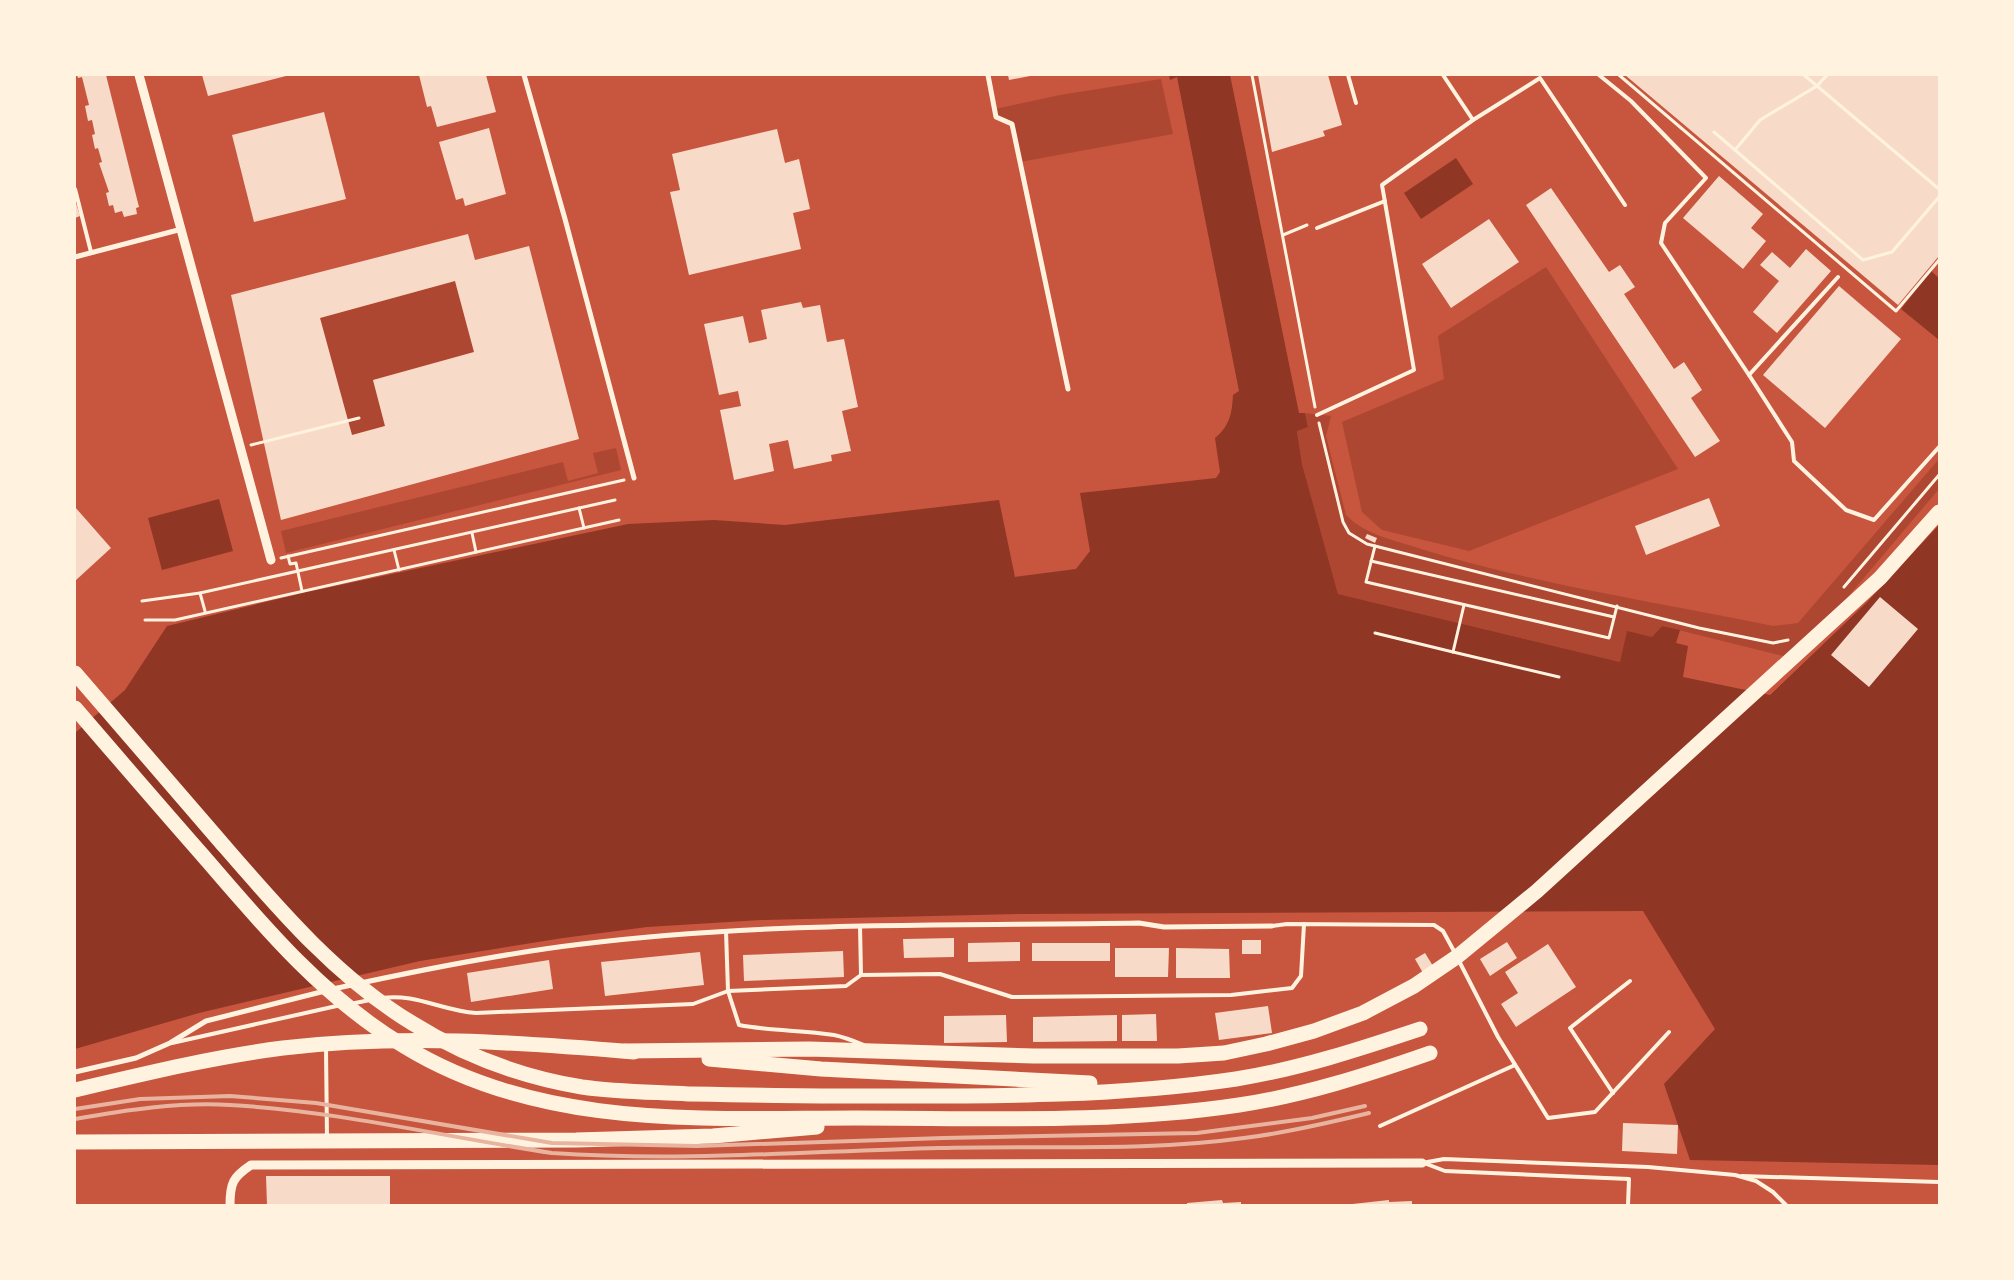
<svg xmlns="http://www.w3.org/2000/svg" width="2014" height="1280" font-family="Mulish,sans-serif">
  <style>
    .green { fill: #ae4732 }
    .water { fill: #8f3625 }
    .pier { fill: #c8553d }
    .building { fill: #f7dbc8; fill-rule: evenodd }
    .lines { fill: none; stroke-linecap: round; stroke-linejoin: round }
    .path { stroke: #fff3e0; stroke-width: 3 }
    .service { stroke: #fff3e0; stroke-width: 4 }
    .minor { stroke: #fff3e0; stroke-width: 5 }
    .tertiary { stroke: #fff3e0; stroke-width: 9 }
    .motorway { stroke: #fff3e0; stroke-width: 15 }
    .rail { stroke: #e9b49f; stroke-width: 4 }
  </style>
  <rect width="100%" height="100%" fill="#c8553d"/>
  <!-- green -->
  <g class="green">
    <polygon points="1161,79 1173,134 1020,162 1012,124 996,117 995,109 1060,95"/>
    <polygon points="1546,267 1678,469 1469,551 1382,530 1362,512 1342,422 1444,379 1438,336"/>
    <polygon points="455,281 474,352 373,380 385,426 352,435 320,318"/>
    <path d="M1305 413 1331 416 1326 436 1346 515C1365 535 1395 540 1421 549 1535 584 1656 602 1773 626L1798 623 1939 459V489L1814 637 1787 657 1662 626 1652 637 1620 662 1338 594 1302 464 1297 430 1308 427Z"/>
    <polygon points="616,448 621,470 286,553 281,531 563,462 568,481 598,473 593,453"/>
  </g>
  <!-- water -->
  <g class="water">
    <path d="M1169 75H1230L1299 413H1305L1308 427 1297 431 1302 464 1338 594 1620 662 1627 631 1652 637 1662 626 1680 630 1676 643 1688 646 1683 677 1770 695 1867 602 1939 525V1165L1690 1160 1664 1084 1715 1029 1643 911 1021 914 761 920 647 927 563 938 420 961 199 1013 75 1049V733L125 690 167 626 307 592 628 524 714 520 785 525 999 500 1015 577 1076 569 1090 551 1080 493 1216 478 1220 472 1215 438C1230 426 1232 413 1233 395L1239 391 1177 77 1170 80Z"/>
    <polygon points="1456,158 1473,184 1421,219 1404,193"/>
    <polygon points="1931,271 1939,278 1939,340 1901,309"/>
    <polygon points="219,499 233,551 162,570 148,518"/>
  </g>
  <!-- pier -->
  <polygon class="pier" points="1939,522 1867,602 1770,695 1768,692 1866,600"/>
  <!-- building -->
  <g class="building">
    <polygon points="77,75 106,75 139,207 136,208 137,214 124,217 122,211 115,213 113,205 109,206 106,193 109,192 99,163 102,162 98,148 95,149 92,135 95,134 92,120 88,121 85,106 89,105 82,77 78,78"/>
    <polygon points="202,75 286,75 286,76 208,96"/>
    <polygon points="419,75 486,75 496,112 437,127 431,106 427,107"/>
    <polygon points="1008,75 1030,75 1030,76 1009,80"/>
    <polygon points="1258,75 1328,75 1342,125 1323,131 1325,136 1272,152"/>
    <polygon points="1625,75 1939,75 1939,256 1898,305"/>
    <polygon points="324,112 346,199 254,222 232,135"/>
    <polygon points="489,128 506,194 465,206 463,198 456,200 439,142"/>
    <polygon points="777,129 785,163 799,159 810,209 793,213 801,249 689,275 670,192 680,190 672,154"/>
    <polygon points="1719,176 1763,214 1751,228 1766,241 1743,269 1683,218"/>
    <polygon points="1551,188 1609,272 1620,265 1635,287 1624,294 1674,369 1684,362 1702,390 1691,398 1720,441 1695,457 1526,205"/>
    <polygon points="75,200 80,216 75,218"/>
    <polygon points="1489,219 1519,262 1451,308 1422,264"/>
    <path d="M468 234 475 260 529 246 579 439 281 520 231 295ZM455 281 474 352 373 380 385 426 352 435 320 318Z"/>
    <polygon points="1806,249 1831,271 1777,333 1753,312 1779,281 1760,265 1772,252 1790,268"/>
    <polygon points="1839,286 1901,339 1825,428 1763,375"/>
    <polygon points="801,302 803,308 820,305 827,342 844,339 858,407 842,411 851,451 831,455 832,461 794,469 788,440 769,444 774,471 734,480 720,410 741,406 738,391 719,395 704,324 743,316 749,343 767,339 761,310"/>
    <polygon points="1709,498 1720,526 1646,555 1635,526"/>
    <polygon points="75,507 111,548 75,581"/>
    <polygon points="1367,534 1377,538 1375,543 1365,538"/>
    <polygon points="1880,597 1918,629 1869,687 1831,655"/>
    <polygon points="954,938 954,957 904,958 903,939"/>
    <rect x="1242" y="940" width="19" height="14"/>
    <polygon points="1020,942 1020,961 968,962 968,943"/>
    <polygon points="1507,942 1517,958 1490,976 1480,959"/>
    <rect x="1032" y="943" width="78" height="18"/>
    <polygon points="1548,944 1576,987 1516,1027 1501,1004 1518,993 1505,972"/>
    <polygon points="1115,948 1169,948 1168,977 1115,977"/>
    <polygon points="1176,948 1229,949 1230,978 1176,978"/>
    <polygon points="843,951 844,977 744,981 743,955"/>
    <polygon points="700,952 704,985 605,996 601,962"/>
    <polygon points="1425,953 1433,966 1423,973 1415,959"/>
    <polygon points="549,960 553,989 471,1002 467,973"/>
    <polygon points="1268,1006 1272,1033 1219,1040 1215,1013"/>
    <polygon points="1156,1014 1157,1041 1122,1041 1122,1015"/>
    <polygon points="1006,1015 1007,1042 944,1043 944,1016"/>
    <polygon points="1117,1015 1117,1041 1033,1042 1033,1017"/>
    <polygon points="1623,1123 1678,1125 1677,1154 1622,1151"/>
    <polygon points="266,1176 390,1176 390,1205 267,1205"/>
    <polygon points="1222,1200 1223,1203 1241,1202 1241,1205 1187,1205 1187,1203"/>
    <polygon points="1389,1200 1389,1202 1412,1201 1412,1205 1343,1205"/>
  </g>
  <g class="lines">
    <!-- path -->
    <g class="path">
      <polyline points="1252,75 1315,407"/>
      <polyline points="1619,75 1896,311 1939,260"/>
      <polyline points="1804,75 1939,189"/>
      <polyline points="1714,132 1863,260 1892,252 1939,197"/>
      <polyline points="1735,150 1760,120 1817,86 1827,75"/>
      <polyline points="1283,235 1307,225"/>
      <polyline points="1319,423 1343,522 1349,533 1367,544 1699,628 1773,643 1788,640"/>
      <polyline points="251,445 359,418"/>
      <polyline points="579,508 584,528"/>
      <polyline points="472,533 476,552"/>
      <polyline points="1375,546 1366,582 1609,638 1617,606"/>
      <polyline points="394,550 399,570"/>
      <polyline points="288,556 290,564 296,563 302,591"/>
      <polyline points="281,558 624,480"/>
      <polyline points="1371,561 1614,617"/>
      <polyline points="1844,587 1939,475"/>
      <polyline points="200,593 205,611"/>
      <polyline points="142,601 200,593 615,500"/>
      <polyline points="1464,605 1453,652 1559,677"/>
      <polyline points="145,620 175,620 619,520"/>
      <polyline points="1375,633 1453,652"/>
    </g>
    <!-- service -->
    <g class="service">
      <polyline points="1348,75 1356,103"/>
      <polyline points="1443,75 1473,120 1540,78 1625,205"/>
      <polyline points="1599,75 1631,101 1706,178 1665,223 1661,243 1749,375 1838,277"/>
      <polyline points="75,189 91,252"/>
      <polyline points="1317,228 1385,201"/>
      <polyline points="1749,375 1792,442 1794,461 1846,510 1874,520 1939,447"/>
      <polyline points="1317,415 1414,370 1382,185 1473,120"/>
      <polyline points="860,926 861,975 940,974 1012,997 1231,995 1292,988 1301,976 1304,924"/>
      <polyline points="1272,926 1287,924 1434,925 1443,931 1455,953"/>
      <path d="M726 931 728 991 739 1025C770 1031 802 1030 834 1035 844 1037 854 1041 864 1045"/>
      <polyline points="1458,959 1498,1037 1548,1118 1595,1112 1669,1032"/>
      <path d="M382 998C415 993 443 1011 476 1013L693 1004 728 991 846 986 861 975"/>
      <polyline points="350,1004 370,1000"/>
      <polyline points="172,1043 341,1005"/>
      <polyline points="326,1048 327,1139"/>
      <polyline points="1613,1093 1570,1028 1630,981"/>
      <polyline points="1380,1126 1515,1065"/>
      <polyline points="1422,1163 1444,1159 1648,1167 1735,1175 1756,1181 1773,1192 1786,1205"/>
      <polyline points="1424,1163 1445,1171 1629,1179 1628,1205"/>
      <polyline points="1742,1176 1939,1182"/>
    </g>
    <!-- minor -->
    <g class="minor">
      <polyline points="524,75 565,219 634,478"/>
      <polyline points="988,75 996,117 1012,124 1068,389"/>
      <polyline points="75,257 182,229"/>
      <path d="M333 989C415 971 498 954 582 944 767 921 953 926 1139 923L1164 927 1272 926"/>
      <polyline points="75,1072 136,1058 170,1043 206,1021 325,991"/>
    </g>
    <!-- tertiary -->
    <g class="tertiary">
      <polyline points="139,75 271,560"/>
      <path d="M230 1205C230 1183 233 1177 251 1165L1422 1163"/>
    </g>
    <!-- motorway -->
    <g class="motorway">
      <path d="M75 673C123 729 171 785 219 840 277 907 336 977 412 1023 463 1055 522 1077 582 1087 617 1092 653 1092 688 1094 742 1095 795 1096 848 1096 978 1096 1108 1098 1236 1079 1299 1069 1360 1049 1420 1029"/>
      <path d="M75 708C118 758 161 808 205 858 264 927 325 999 404 1046 541 1130 703 1118 857 1118 984 1118 1113 1124 1239 1105 1305 1095 1367 1075 1430 1053"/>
      <polyline points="625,1051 809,1049 1034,1056 1178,1056 1224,1053 1266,1044 1314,1031 1363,1013 1414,986 1458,956 1537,891 1880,578 1939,512"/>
      <polyline points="709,1059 821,1069 1090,1083"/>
      <path d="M75 1090C143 1074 213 1057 283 1048 399 1034 517 1042 634 1052"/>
      <polyline points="75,1142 576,1140 713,1136 817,1127"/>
    </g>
    <!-- rail -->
    <g class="rail">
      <polyline points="75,1109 140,1099 230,1096 316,1103 552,1143 697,1146 944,1138 1197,1133 1312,1118 1365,1106"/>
      <path d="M75 1119C126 1110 178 1102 230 1105 338 1111 445 1137 552 1153 681 1162 811 1151 939 1148 1041 1145 1143 1152 1244 1138 1286 1133 1328 1123 1369 1113"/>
    </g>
  </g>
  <!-- border -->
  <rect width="2014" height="1280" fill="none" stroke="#fff3e0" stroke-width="152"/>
</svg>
